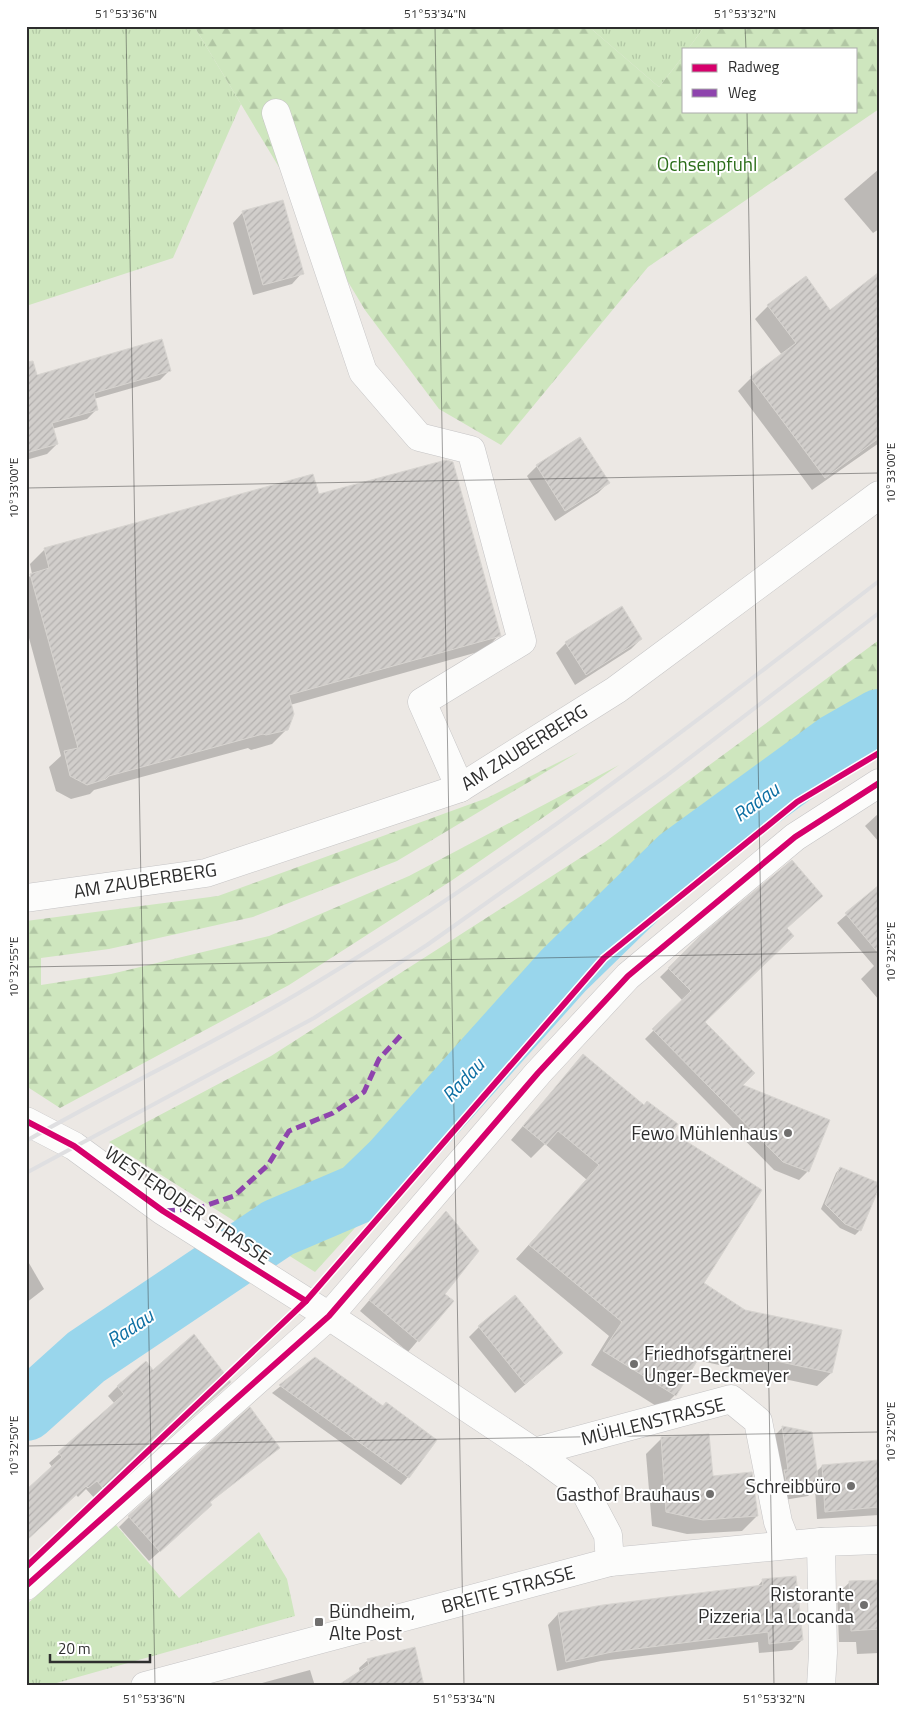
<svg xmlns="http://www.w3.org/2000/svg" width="905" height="1712" font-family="'Titillium Web',sans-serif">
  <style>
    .grass { fill: url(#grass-tufts) }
    .forest { fill: url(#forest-firs) }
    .shadow { fill: #0003 }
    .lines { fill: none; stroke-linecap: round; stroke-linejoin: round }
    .river { stroke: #99d6ec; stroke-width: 60 }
    .building { fill: url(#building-hatch); stroke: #d7d4d0 }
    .minor-casing { stroke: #c5c4c5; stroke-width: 29 }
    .minor { stroke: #fcfcfb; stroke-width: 28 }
    .rail { stroke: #dfdfe1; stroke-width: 4 }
    .quiet { stroke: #8e44ad; stroke-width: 5; stroke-dasharray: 10 5; stroke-linecap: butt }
    .cycleway-casing { stroke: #fff; stroke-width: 9 }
    .cycleway { stroke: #d6006c; stroke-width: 6 }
    .ticks { fill: none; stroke: #2e2e2e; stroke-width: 1; stroke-opacity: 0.45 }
    .poi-dot { fill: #706f6e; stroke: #fff; stroke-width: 2 }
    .labels { text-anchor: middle; stroke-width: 4; stroke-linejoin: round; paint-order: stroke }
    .park-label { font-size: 19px; fill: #2c6e1b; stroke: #fff }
    .street-label { font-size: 19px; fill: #2e2e2e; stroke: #fff }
    .poi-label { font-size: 19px; fill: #2e2e2e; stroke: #fff; text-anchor: end }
    .water-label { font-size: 20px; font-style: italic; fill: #0d6fa3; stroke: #fff }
    .neatline { fill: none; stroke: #2e2e2e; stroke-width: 2 }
    .ticks-label { font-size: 12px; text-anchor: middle; fill: #2e2e2e }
  </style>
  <defs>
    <pattern id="grass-tufts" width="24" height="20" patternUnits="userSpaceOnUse" patternTransform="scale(1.25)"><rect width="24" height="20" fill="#cee6be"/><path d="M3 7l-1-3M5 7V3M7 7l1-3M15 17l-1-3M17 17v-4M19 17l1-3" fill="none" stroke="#b1c6a4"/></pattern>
    <pattern id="forest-firs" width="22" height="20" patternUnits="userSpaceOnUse" patternTransform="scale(1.25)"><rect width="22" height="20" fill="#cee6be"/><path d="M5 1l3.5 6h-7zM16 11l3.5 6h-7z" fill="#b1c6a4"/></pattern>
    <pattern id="building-hatch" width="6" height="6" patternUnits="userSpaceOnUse" patternTransform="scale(1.25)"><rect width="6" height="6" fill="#d1cecb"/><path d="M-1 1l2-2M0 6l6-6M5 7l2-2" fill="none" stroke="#b4b1af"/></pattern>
  </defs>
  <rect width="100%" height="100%" fill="#ece8e4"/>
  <!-- grass -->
  <g class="grass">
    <polygon points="26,26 194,26 241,104 173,258 26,306"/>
    <polygon points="588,26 705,26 688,49 684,49 684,55 659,87"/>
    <polygon points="116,1525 179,1598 259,1532 287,1579 295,1616 46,1686 26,1686 26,1605"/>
  </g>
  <!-- forest -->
  <g class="forest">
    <polygon points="194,26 588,26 659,87 684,55 684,111 856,111 856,49 688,49 705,26 879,26 879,109 648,267 501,445 439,409 365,310"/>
    <polygon points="879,640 879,738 799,788 638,916 315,1272 109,1142 271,1056 605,842"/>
    <polygon points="579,752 397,861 253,917 109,949 41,958 41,985 111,974 269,936 409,876 619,765 451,881 289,985 60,1108 26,1086 26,921 218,896 487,798"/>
  </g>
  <!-- shadow -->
  <g class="shadow">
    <polygon points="879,169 879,229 873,233 844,199"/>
    <polygon points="243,212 302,273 292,284 253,295 233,223"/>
    <polygon points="879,273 879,443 812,490 738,391 751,378 782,355 755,319 768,306 830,311"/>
    <polygon points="170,370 160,380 94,399 97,409 87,419 52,429 57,444 47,454 26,460 26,380"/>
    <polygon points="537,466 608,483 598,493 555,521 527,476"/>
    <polygon points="318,496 499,635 485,650 290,705 287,729 272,744 251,750 248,748 94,790 90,794 71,799 56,791 49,767 61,756 26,627 26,580 32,574 30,564 45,549"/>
    <polygon points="621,608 641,639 631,649 575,685 556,653 566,643"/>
    <polygon points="879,813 879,842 865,826"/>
    <polygon points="879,886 879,1000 861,979 874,966 837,923"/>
    <polygon points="786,928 704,1022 740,1085 808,1171 799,1180 774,1170 645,1039 683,1001 660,977 702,936"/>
    <polygon points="583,1055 670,1132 702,1284 745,1311 841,1331 831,1373 817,1386 696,1360 675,1395 661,1409 591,1365 609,1336 516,1259 587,1180 545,1144 531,1158 511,1140"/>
    <polygon points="840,1168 860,1230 855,1235 840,1228 821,1209 836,1173"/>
    <polygon points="436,1223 443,1294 452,1301 408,1352 360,1311"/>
    <polygon points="26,1258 44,1289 26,1303"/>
    <polygon points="479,1327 551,1363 515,1393 469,1337"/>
    <polygon points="315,1359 382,1407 408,1477 401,1485 272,1393"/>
    <polygon points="153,1372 220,1392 97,1501 86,1489 78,1497 49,1463 115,1404 108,1396 118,1386"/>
    <polygon points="783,1427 816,1472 822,1466 879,1461 879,1515 817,1519 815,1489 808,1496 778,1501 773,1437"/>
    <polygon points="661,1439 712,1477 757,1516 742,1531 687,1534 652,1526 646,1454"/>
    <polygon points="279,1447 209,1503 200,1515 149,1561 119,1527 129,1517"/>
    <polygon points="763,1580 802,1640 792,1650 759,1653 758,1642 601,1661 557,1671 548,1625 558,1614 757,1587"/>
    <polygon points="879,1581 879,1653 857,1654 856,1642 839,1642 837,1594 850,1582"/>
    <polygon points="368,1660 423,1686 360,1672 359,1668"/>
    <polygon points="310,1670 315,1686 259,1686 262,1683"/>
  </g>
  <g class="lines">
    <!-- river -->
    <polyline class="river" points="26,1411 86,1357 278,1228 360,1193 392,1162 564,970 679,858 837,743 879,719"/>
  </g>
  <!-- building -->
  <g class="building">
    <polygon points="283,200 304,274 263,285 242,211"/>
    <polygon points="879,272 879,438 825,478 750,377 796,343 767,305 806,276 830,310"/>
    <polygon points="162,339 171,371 94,393 98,410 52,423 58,444 26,453 26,362 33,361 37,375"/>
    <polygon points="580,437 610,483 565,511 536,465"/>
    <polygon points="446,460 453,462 501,636 289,695 294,714 288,730 266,735 263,734 109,776 106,779 87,785 70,776 64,751 78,748 30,574 49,568 44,548 313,474 319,494"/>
    <polygon points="622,606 642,639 586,675 565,642"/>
    <polygon points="792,860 823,896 787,928 794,936 705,1022 755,1073 743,1085 830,1120 809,1172 783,1162 652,1029 691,991 668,968 701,935"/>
    <polygon points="879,885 879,954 845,913"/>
    <polygon points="583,1054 644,1105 647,1101 678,1124 672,1132 762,1190 704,1283 745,1310 842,1330 832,1373 706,1346 676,1396 603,1351 622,1322 529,1245 599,1165 558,1131 546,1145 523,1126"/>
    <polygon points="840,1167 879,1183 879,1188 861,1231 845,1224 825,1204"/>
    <polygon points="446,1211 479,1251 445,1294 454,1301 419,1342 369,1300"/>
    <polygon points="515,1295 563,1353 525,1384 478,1326"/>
    <polygon points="194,1334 231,1382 107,1493 97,1481 88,1488 86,1486 26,1541 26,1490 62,1457 58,1452 124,1394 117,1386 146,1361 153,1370"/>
    <polygon points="315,1357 383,1406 386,1402 437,1440 409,1478 279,1385"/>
    <polygon points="250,1407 280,1448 210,1502 212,1505 160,1552 128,1516"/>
    <polygon points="782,1426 812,1432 819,1486 788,1492 784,1470 788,1470"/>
    <polygon points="709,1434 713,1476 752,1472 758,1516 703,1520 666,1512 661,1437"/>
    <polygon points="879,1460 879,1507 825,1512 822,1465"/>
    <polygon points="796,1576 803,1640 769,1644 768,1632 612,1652 566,1662 558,1613 603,1605 763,1585 762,1579"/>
    <polygon points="879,1580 879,1629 851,1631 849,1581"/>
    <polygon points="415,1647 424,1686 337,1686 369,1665 367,1659"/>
  </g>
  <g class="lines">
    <!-- minor casing -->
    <g class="minor-casing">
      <g id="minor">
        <polyline points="276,113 363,372 419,437 471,450 522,641 422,702 460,788"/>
        <polyline points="26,898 206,873 460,788 616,690 879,495"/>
        <polyline points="26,1121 74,1146 163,1211 329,1316 534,1452 583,1488 608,1535 610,1562"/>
        <polyline points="534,1452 731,1399 758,1421 778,1522 787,1545"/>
        <polyline points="26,1586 329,1316 538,1073 628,976 795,837 879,783"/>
        <polyline points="145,1686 610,1562 821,1542 879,1540"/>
        <polyline points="821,1686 823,1653 821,1542"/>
      </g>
    </g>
    <!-- minor -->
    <use href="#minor" class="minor"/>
    <!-- rail -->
    <g class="rail">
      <path d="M26 1141C115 1090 209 1046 297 994 502 873 691 726 879 581"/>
      <polyline points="26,1173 314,1018 427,945 666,776 879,613"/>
    </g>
    <!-- quiet -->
    <polyline class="quiet" points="165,1211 199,1208 234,1196 268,1165 289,1131 333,1113 364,1092 379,1059 403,1033"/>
    <!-- cycleway casing -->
    <g class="cycleway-casing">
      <g id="cycleway">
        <polyline points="26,1121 74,1146 163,1211 306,1301"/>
        <polyline points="26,1567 306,1301 604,958 797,802 879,753"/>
        <polyline points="26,1586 329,1316 538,1073 628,976 795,837 879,783"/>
      </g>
    </g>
    <!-- cycleway -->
    <use href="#cycleway" class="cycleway"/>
  </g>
  <!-- ticks -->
  <path class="ticks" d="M126 26 155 1686M435 26 464 1686M745 26 746 49M747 111 774 1686M26 488 879 473M26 967 879 952M26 1446 879 1432"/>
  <!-- markers -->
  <g class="poi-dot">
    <circle cx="788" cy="1133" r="5"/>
    <circle cx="634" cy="1364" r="5"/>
    <circle cx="851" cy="1486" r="5"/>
    <circle cx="710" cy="1494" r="5"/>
    <circle cx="864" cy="1605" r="5"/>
    <rect x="314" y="1617" width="10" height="10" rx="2.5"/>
  </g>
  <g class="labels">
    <!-- park labels -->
    <g class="park-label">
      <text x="707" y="171">Ochsenpfuhl</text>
    </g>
    <!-- street labels -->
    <g class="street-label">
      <text transform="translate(524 747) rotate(-32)" y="7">AM ZAUBERBERG</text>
      <text transform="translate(145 880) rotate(-9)" y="7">AM ZAUBERBERG</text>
      <text transform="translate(188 1205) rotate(34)" y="7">WESTERODER STRASSE</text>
      <text transform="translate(653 1421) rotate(-14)" y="7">MÜHLENSTRASSE</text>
      <text transform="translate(508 1589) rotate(-15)" y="7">BREITE STRASSE</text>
    </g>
    <!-- poi labels -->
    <g class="poi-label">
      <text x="778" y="1140">Fewo Mühlenhaus</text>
      <text x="644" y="1360" text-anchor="start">Friedhofsgärtnerei<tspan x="644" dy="22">Unger-Beckmeyer</tspan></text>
      <text x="841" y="1493">Schreibbüro</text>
      <text x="700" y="1501">Gasthof Brauhaus</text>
      <text x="854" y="1601">Ristorante<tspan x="854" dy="22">Pizzeria La Locanda</tspan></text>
      <text x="329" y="1618" text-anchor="start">Bündheim,<tspan x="329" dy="22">Alte Post</tspan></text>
    </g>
    <!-- water labels -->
    <g class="water-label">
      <text transform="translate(756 802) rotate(-36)" y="7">Radau</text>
      <text transform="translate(463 1080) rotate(-47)" y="7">Radau</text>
      <text transform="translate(130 1328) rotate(-34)" y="7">Radau</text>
    </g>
  </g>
  <!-- border -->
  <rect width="905" height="1712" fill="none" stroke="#ffffff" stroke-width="55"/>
  <!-- legend -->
  <rect x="682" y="48" width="175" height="65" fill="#ffffff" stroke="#ababab"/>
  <rect x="692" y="64" width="25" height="8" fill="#d6006c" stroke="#ababab"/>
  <text x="728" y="72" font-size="15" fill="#2e2e2e">Radweg</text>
  <rect x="692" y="89" width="25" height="8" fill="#8e44ad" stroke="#ababab"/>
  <text x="728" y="98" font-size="15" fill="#2e2e2e">Weg</text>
  <!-- scale -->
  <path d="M50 1654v8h100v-8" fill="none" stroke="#2e2e2e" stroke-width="2.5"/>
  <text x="58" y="1654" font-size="15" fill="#2e2e2e" stroke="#ffffff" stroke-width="4" paint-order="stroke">20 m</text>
  <rect x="28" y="28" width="850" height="1656" class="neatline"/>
  <g class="ticks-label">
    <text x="126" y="18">51°53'36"N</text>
    <text x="435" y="18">51°53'34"N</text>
    <text x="745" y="18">51°53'32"N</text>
    <text transform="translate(891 473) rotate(-90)" y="4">10°33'00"E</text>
    <text transform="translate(14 488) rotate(-90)" y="4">10°33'00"E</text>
    <text transform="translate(891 952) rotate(-90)" y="4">10°32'55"E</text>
    <text transform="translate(14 967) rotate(-90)" y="4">10°32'55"E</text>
    <text transform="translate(891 1432) rotate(-90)" y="4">10°32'50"E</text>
    <text transform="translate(14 1446) rotate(-90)" y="4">10°32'50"E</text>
    <text x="154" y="1703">51°53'36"N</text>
    <text x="464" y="1703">51°53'34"N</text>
    <text x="774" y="1703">51°53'32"N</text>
  </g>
</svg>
